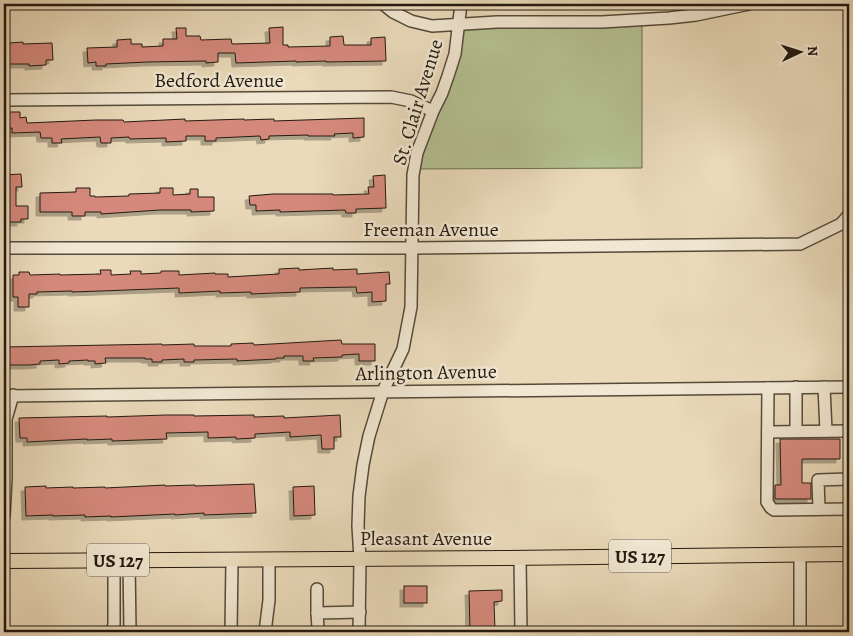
<svg xmlns="http://www.w3.org/2000/svg" width="853" height="636" font-family="Alegreya,serif">
  <style>
    .green { fill: #b4c091; stroke: #6c6d50 }
    .building { fill: #d5897b; stroke: #231a10; filter: url(#shadow) }
    .lines { fill: none; stroke-linecap: round; stroke-linejoin: round }
    .minor-casing { stroke: #554a3a; stroke-width: 14 }
    .major-casing { stroke: #231a10; stroke-width: 16 }
    .minor { stroke: #f1e7d2; stroke-width: 11 }
    .major { stroke: #eadaba; stroke-width: 14 }
    .labels { text-anchor: middle; stroke-width: 5; stroke-linejoin: round; paint-order: stroke }
    .shield { fill: #f1e7d2; stroke: #61584a; stroke-width: 1 }
    .shield-label { font-size: 19px; font-weight: bold; fill: #231a10 }
    .street-label { font-size: 20px; fill: #231a10; stroke: #f1e7d2 }
  </style>
  <defs>
    <filter id="shadow"><feDropShadow dx="-4" dy="4" stdDeviation="0" flood-color="#0004"/></filter>
  </defs>
  <rect width="100%" height="100%" fill="#eadaba"/>
  <filter id="stains"><feTurbulence type="fractalNoise" baseFrequency=".004" numOctaves="4"/><feColorMatrix values="0 0 0 0 .2 0 0 0 0 .09 0 0 0 0 .02 0 0 0 .5 -.17"/></filter>
  <radialGradient id="worn" r=".72"><stop offset=".6" stop-color="#630" stop-opacity="0"/><stop offset="1" stop-color="#630" stop-opacity=".3"/></radialGradient>
  <!-- green -->
  <polygon class="green" points="642,20 642,168 414,169 459,25"/>
  <!-- building -->
  <g class="building">
    <polygon points="283,27 283,45 288,45 288,47 330,46 330,37 343,36 344,45 371,45 371,38 385,37 386,61 326,62 326,61 296,62 296,61 236,63 235,53 218,53 218,62 206,63 206,61 147,62 106,64 106,66 96,66 96,62 88,63 87,48 117,47 117,40 131,39 131,44 142,44 142,47 163,46 163,39 177,39 176,28 186,28 186,36 200,36 201,40 231,39 232,44 270,43 269,28"/>
    <polygon points="23,42 23,44 52,43 53,60 46,60 46,65 29,66 29,64 4,64 4,47 9,47 9,43"/>
    <polygon points="4,112 20,112 20,118 26,117 27,123 96,120 123,120 124,122 185,119 185,121 244,119 244,120 274,119 274,121 364,118 364,137 353,138 353,133 334,134 335,136 308,136 308,135 269,136 269,139 261,140 260,136 216,138 216,141 205,141 205,136 186,136 186,141 166,142 166,138 130,139 129,137 111,138 111,143 101,143 100,137 61,139 62,143 52,143 52,138 41,138 40,132 12,133 12,128 4,129"/>
    <polygon points="21,174 22,187 16,187 16,206 28,206 28,219 21,219 21,222 4,222 4,175"/>
    <polygon points="385,175 386,208 356,209 356,213 346,213 345,210 280,212 280,210 256,211 256,205 250,205 249,196 273,194 333,194 333,195 369,194 368,187 374,187 373,176"/>
    <polygon points="76,188 90,188 90,196 95,196 95,197 129,196 129,194 160,193 160,188 173,188 173,195 190,194 190,189 198,189 198,197 214,197 214,211 191,212 191,210 160,210 101,214 101,212 85,212 85,216 72,216 72,212 40,212 40,193 76,192"/>
    <polygon points="299,268 299,270 333,268 333,270 357,269 357,274 389,272 390,284 386,284 386,301 372,302 372,292 357,293 356,287 300,288 300,292 251,294 251,292 220,293 220,291 179,293 179,288 101,291 72,292 72,291 37,292 37,294 29,294 29,307 18,307 18,297 13,297 13,275 19,275 19,272 29,272 30,275 60,274 60,275 101,274 100,270 111,270 111,275 131,274 130,271 141,271 141,274 161,273 161,271 179,271 179,275 215,273 215,274 228,274 228,277 279,274 279,269"/>
    <polygon points="341,340 342,344 375,344 375,361 359,361 359,354 342,355 342,357 313,358 314,361 303,361 303,356 284,356 284,358 276,358 276,359 237,361 237,359 194,360 194,362 184,362 184,359 162,360 162,362 152,362 152,359 145,359 145,358 105,358 106,363 95,364 95,361 88,361 88,360 69,361 69,363 59,364 59,360 40,361 40,364 29,365 6,365 6,361 4,361 4,347 162,344 162,345 194,344 194,346 231,346 231,344 253,343 254,345"/>
    <polygon points="166,415 194,415 194,416 254,415 254,417 284,416 284,418 340,415 341,437 334,437 334,449 322,449 321,435 290,437 290,432 255,434 255,438 236,439 236,437 208,438 208,432 166,433 167,439 112,441 112,439 87,440 87,439 27,442 27,438 20,438 19,418 107,416 107,417"/>
    <polygon points="780,439 840,439 840,459 802,459 802,483 811,483 811,499 775,499 775,485 781,485"/>
    <polygon points="254,484 256,513 204,515 204,513 175,515 175,514 111,517 111,516 85,517 85,515 53,516 53,515 26,516 25,487 46,486 46,488 73,487 73,488 105,487 105,488 165,485 165,486 195,485 195,486"/>
    <polygon points="314,486 315,515 294,516 293,487"/>
    <rect x="404" y="586" width="23" height="17"/>
    <polygon points="502,590 502,601 494,602 495,630 470,630 469,591"/>
  </g>
  <g class="lines">
    <!-- minor casing -->
    <g class="minor-casing">
      <g id="minor">
        <polyline points="383,4 393,12 411,21 432,26 497,22 602,22 669,18 696,15 749,4"/>
        <polyline points="4,100 391,97 411,101 433,111"/>
        <polyline points="4,248 411,248 800,244 841,224 849,215"/>
        <polyline points="796,387 796,431"/>
        <polyline points="824,387 826,431"/>
        <polyline points="768,388 767,502 771,508 774,510 849,509"/>
        <polyline points="4,396 849,387"/>
        <polyline points="768,432 849,431"/>
        <polyline points="819,509 818,480 849,479"/>
        <polyline points="4,516 6,478 6,419 13,395"/>
        <polyline points="800,554 800,632"/>
        <polyline points="520,558 521,632"/>
        <polyline points="129,560 130,632"/>
        <polyline points="317,589 317,613"/>
        <polyline points="318,628 317,613 360,612"/>
        <polyline points="112,632 114,624 114,561"/>
        <polyline points="231,632 232,560"/>
        <polyline points="265,632 269,600 269,559"/>
        <polyline points="359,632 360,559 358,526 359,496 363,465 369,436 383,391 403,349 411,307 413,175 417,153 433,111 442,93 448,76 455,54 461,4"/>
      </g>
    </g>
    <!-- major casing -->
    <g class="major-casing">
      <polyline id="major" points="4,561 504,558 849,554"/>
    </g>
    <!-- minor -->
    <use href="#minor" class="minor"/>
    <!-- major -->
    <use href="#major" class="major"/>
  </g>
  <g class="labels">
    <!-- shield labels -->
    <g class="shield">
      <rect x="609" y="539.5" width="62" height="33" rx="4"/>
      <rect x="87" y="543.5" width="62" height="33" rx="4"/>
    </g>
    <g class="shield-label">
      <text x="640" y="563">US 127</text>
      <text x="118" y="567">US 127</text>
    </g>
    <!-- street labels -->
    <g class="street-label">
      <text x="219" y="87">Bedford Avenue</text>
      <text transform="translate(417 102) rotate(-73)" y="7">St. Clair Avenue</text>
      <text x="431" y="236">Freeman Avenue</text>
      <text transform="translate(426 372) rotate(-1)" y="7">Arlington Avenue</text>
      <text x="426" y="545">Pleasant Avenue</text>
    </g>
  </g>
  <!-- margin -->
  <rect width="853" height="636" fill="none" stroke="#eadaba" stroke-width="20"/>
  <rect x="5" y="5" width="843" height="626" fill="none" stroke="#231a10" stroke-width="2.5"/>
  <rect x="10" y="10" width="833" height="616" fill="none" stroke="#231a10"/>
  <!-- north arrow -->
  <g transform="translate(800 52) rotate(86)" stroke="#f1e7d2" stroke-width="4" paint-order="stroke">
  <path d="M0-4L9 19L0 12L-9 19Z" fill="#231a10"/>
  <text y="-8" font-size="14" font-weight="bold" text-anchor="middle" fill="#231a10">N</text>
  </g>
  <rect width="100%" height="100%" filter="url(#stains)"/>
  <rect width="100%" height="100%" fill="url(#worn)"/>
</svg>
